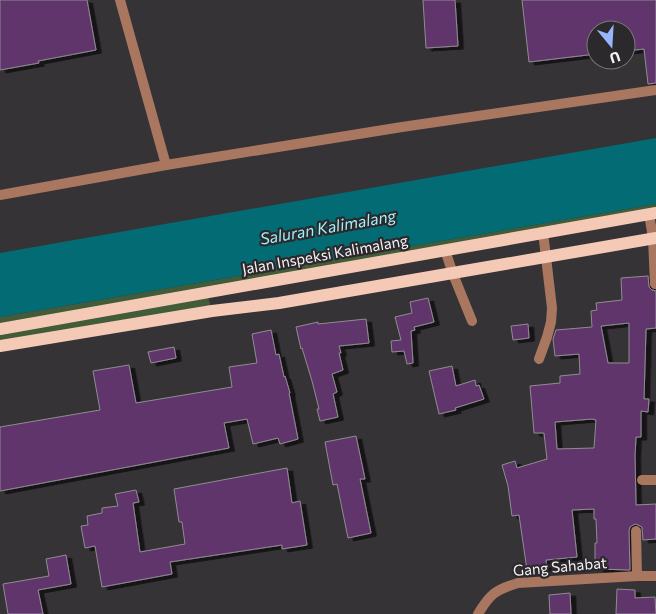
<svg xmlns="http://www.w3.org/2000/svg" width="656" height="614" font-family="Commissioner,sans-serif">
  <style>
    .green { fill: #425b39 }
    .water { fill: #036b74 }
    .building { fill: #5f346c; stroke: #908c91; fill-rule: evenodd; filter: url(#shadow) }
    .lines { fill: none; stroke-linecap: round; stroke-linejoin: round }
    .street { stroke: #a9775f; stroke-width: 10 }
    .primary { stroke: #f4cab6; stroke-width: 12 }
    .labels { text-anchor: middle; stroke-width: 4.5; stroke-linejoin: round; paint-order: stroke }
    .street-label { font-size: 15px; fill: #f5f3f6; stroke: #2c292d }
    .water-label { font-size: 16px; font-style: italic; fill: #a0f1fa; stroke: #2c292d }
  </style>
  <defs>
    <filter id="shadow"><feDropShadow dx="5.5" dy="3" stdDeviation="0" flood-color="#0009"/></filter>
  </defs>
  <rect width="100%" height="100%" fill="#363337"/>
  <!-- green -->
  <polygon class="green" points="656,204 656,213 207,293 212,311 0,346 0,317"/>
  <!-- water -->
  <polygon class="water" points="656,138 656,204 0,317 0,253"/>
  <!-- building -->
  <g class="building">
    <polygon points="0,0 87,0 96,50 38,61 39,63 0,70"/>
    <polygon points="423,0 455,0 458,46 426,48"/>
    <polygon points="522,0 656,0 656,83 648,84 644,49 626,51 626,30 596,30 596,54 529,62"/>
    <path d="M648 276 649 287 652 290 656 291V328L646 329 644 399H649L648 412 641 411V437H636L635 456 636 505 656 504V539L643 540 642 527 636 524 633 525 630 527 629 531 630 570 598 569V560H595V543H597L596 519H594V509L572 510 577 557 546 560 547 568 527 570 519 515 512 516 508 486 502 465 515 461 517 468 547 459 544 433H534L530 386 560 383V376L580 374 579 354 555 356 553 339 556 330 592 327 591 311 597 310 596 303 622 300 621 278ZM629 323V363H608L601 326ZM592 419 596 420 594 448 557 449 555 422Z"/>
    <polygon points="428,298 434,322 414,327 415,330 411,331 413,363 407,364 404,351 392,352 391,341 401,340 395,317 412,313 410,302"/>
    <polygon points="366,319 369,343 339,346 341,353 339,353 343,370 332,374 337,392 333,394 338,417 320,421 317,409 319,409 312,381 302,348 301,349 296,327 318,322 318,324"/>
    <polygon points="528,324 529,338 513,340 511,326"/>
    <polygon points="271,330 276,355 279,354 284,377 285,376 290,393 289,393 298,439 280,444 278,438 253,444 247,419 224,423 229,448 0,491 0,427 100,410 93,371 129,365 136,403 232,387 229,367 257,363 252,334"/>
    <polygon points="174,347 176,358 151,363 148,352"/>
    <polygon points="452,366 456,386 475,380 476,386 479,385 484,399 455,408 456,410 439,414 429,371"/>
    <polygon points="356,436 365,479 360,479 371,533 348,538 337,484 333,485 325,442"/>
    <polygon points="287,468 292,503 300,501 307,545 282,549 282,545 170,562 172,574 102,587 95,546 85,548 81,526 88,525 87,516 102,513 102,508 118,506 115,494 136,490 139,502 133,503 140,552 185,544 182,522 179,522 174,489"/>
    <polygon points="66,555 71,584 38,590 43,614 8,614 3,584 49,576 46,559"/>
    <polygon points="617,589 635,590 635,598 655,597 656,614 616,614"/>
    <polygon points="570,593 571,614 550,614 549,595"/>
  </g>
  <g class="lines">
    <!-- street -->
    <g class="street">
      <polyline points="120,0 166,165"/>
      <polyline points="0,195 166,165 402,127 656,90"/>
      <polyline points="649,214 653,238 655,284"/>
      <polyline points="445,250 453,274 472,321"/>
      <polyline points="539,359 547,337 551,322 552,308 543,232"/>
      <polyline points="642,480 656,480"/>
      <polyline points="636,531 637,576"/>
      <path d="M478 614C490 594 495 590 518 583L637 576H656"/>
    </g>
    <!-- primary -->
    <g class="primary">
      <polyline points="0,329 656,213"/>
      <polyline points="0,346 212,311 279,303 656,238"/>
    </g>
  </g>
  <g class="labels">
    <!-- street labels -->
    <g class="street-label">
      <text transform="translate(325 255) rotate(-10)" y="5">Jalan Inspeksi Kalimalang</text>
      <text transform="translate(560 567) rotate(-5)" y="5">Gang Sahabat</text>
    </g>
    <!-- water labels -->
    <g class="water-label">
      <text transform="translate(328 227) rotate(-10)" y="6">Saluran Kalimalang</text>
    </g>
  </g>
  <!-- north arrow -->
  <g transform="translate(611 45) rotate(162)"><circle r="24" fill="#2c292d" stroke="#7c7a7d"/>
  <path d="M0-4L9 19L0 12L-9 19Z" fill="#98b5fd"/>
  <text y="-8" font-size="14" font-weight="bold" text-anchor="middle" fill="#f5f3f6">U</text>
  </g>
</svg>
